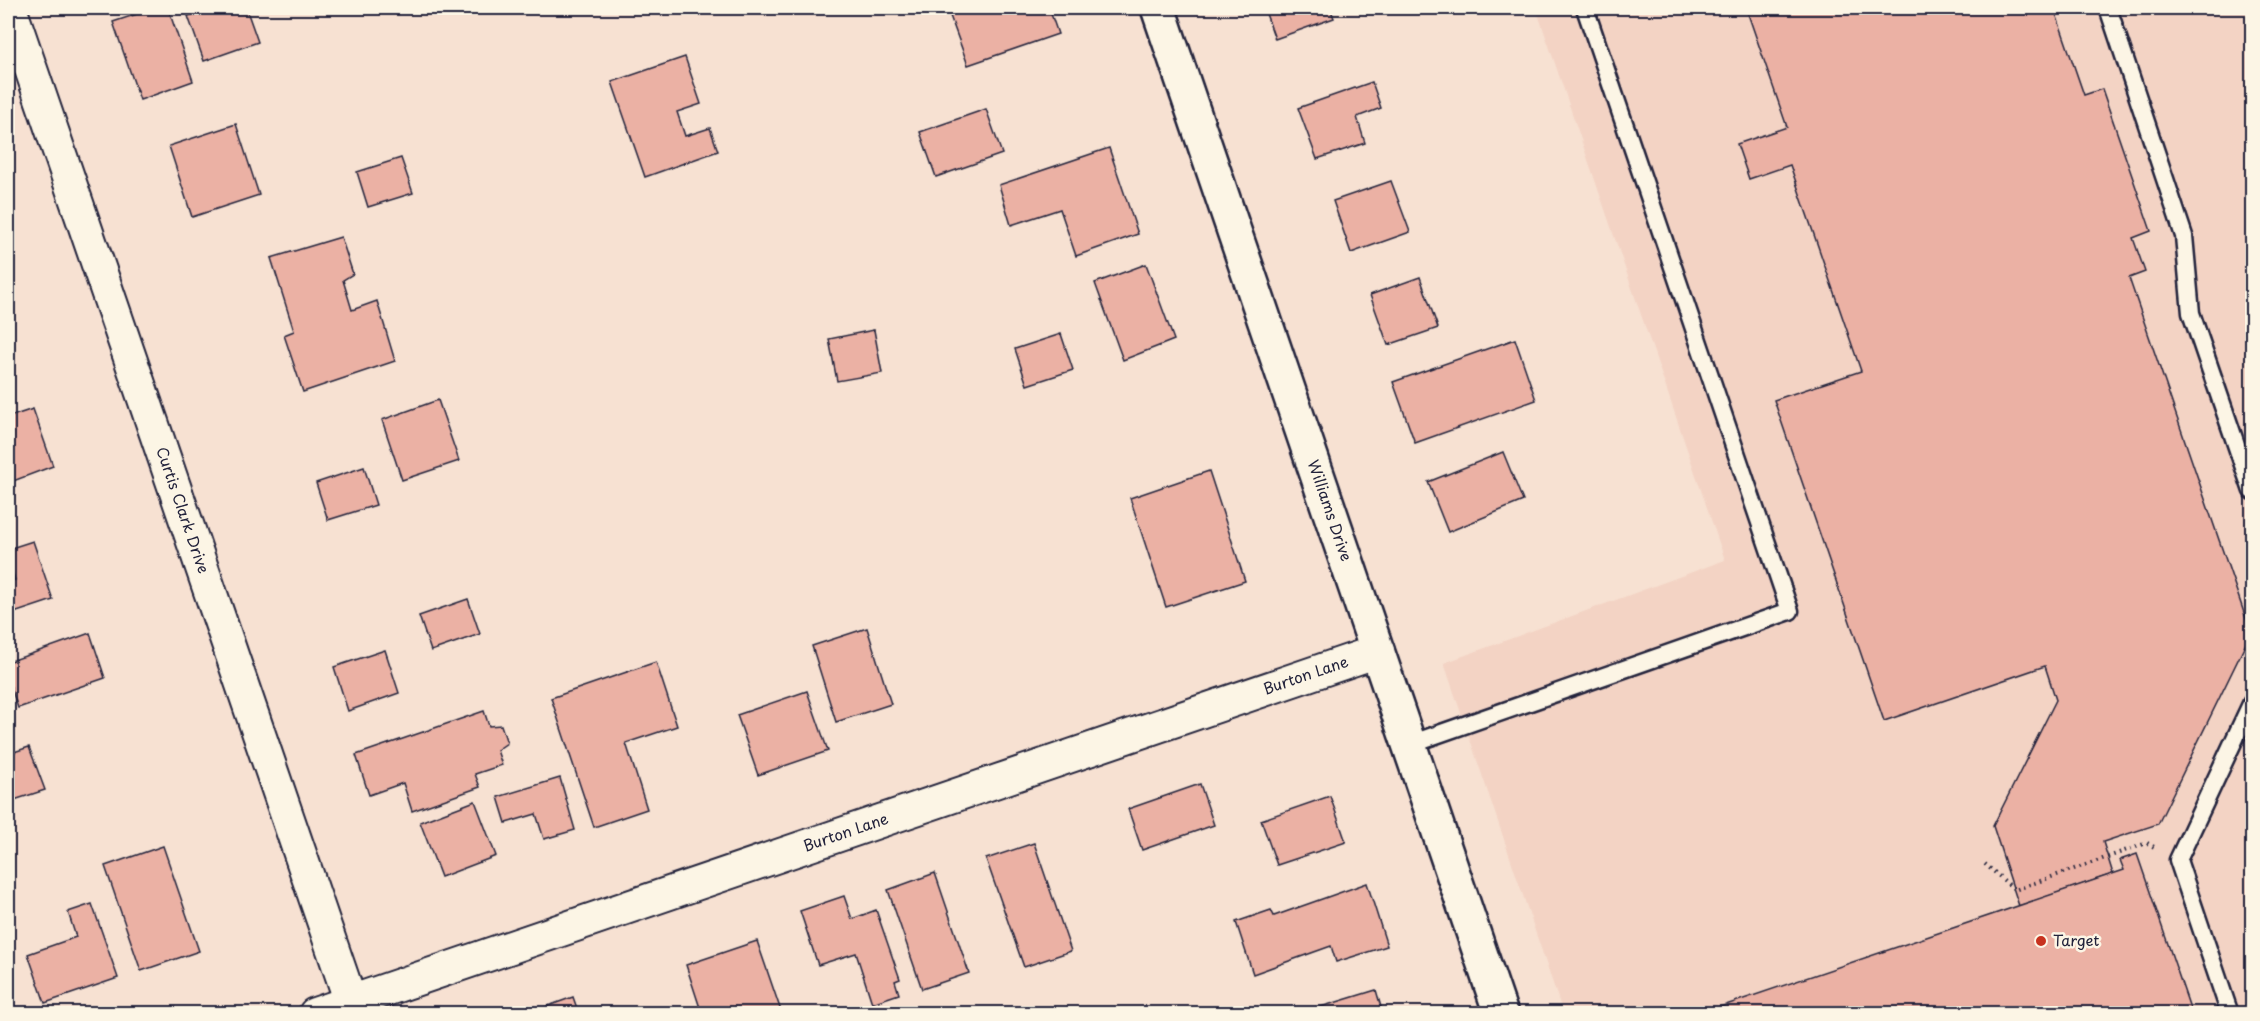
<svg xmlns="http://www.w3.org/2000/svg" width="2260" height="1021" font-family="'Playpen Sans',sans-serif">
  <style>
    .built { fill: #f3d3c4 }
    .building { fill: #ebb1a4; stroke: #22223b; stroke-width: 1.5 }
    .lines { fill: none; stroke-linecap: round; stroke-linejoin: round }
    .lane-casing { stroke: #22223b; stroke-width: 21 }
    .street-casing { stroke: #22223b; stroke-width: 36 }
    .secondary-casing { stroke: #22223b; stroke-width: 38 }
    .path { stroke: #22223b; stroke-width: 4; stroke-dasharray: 1.5 4.5; stroke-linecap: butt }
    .lane { stroke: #fcf5e5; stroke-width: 16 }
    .street { stroke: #fcf5e5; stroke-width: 32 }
    .secondary { stroke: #fcf5e5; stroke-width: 33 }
    .poi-dot { fill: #c8321e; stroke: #fcf5e5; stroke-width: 2 }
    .labels { text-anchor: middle; stroke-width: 5; stroke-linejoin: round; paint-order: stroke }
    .street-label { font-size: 15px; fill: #22223b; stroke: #fcf5e5 }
    .poi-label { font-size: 15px; fill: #22223b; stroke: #fcf5e5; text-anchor: start }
  </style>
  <rect width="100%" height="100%" fill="#f7e1d2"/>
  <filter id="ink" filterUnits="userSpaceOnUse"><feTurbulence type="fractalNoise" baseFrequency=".0167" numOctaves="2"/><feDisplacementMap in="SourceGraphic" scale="12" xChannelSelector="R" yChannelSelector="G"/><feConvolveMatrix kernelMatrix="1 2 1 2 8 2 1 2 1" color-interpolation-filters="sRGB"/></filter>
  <g filter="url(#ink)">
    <!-- built -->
    <polygon class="built" points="1536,8 2252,8 2252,1013 1563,1013 1444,663 1725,560"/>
    <!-- building -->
    <g class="building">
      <polygon points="155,8 168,8 193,81 140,100 113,22"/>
      <polygon points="212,8 246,8 258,42 204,61 188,16"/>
      <polygon points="964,8 1049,8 1058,34 968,65 949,13"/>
      <polygon points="1264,8 1330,8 1334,18 1275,39"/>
      <polygon points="1746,8 2054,8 2084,95 2102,89 2151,231 2133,238 2145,272 2129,278 2251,633 2158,824 2103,842 2113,874 2019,906 1993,826 2056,700 2045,666 1884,721 1774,400 1861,371 1790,165 1749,179 1737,144 1787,127"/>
      <polygon points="685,57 701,104 677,112 685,136 710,128 718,151 645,177 612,82"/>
      <polygon points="1372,82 1381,108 1357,117 1365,143 1317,159 1298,108"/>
      <polygon points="986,109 1002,154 936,177 920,132"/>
      <polygon points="236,124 259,195 192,217 169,146"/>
      <polygon points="1109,148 1138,234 1076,256 1060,209 1011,225 999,185"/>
      <polygon points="401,158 413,193 368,207 357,172"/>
      <polygon points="1391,181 1410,232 1351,253 1333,201"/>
      <polygon points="341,237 353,274 343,280 352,310 377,301 395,361 303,392 284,335 294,331 271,258"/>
      <polygon points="1146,264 1174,340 1123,360 1095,283"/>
      <polygon points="1420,277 1438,328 1388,345 1370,295"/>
      <polygon points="874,330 882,373 837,381 829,339"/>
      <polygon points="1061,334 1073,370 1027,385 1015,349"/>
      <polygon points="1515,339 1536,400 1415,443 1393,382"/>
      <polygon points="438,400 459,461 402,480 382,420"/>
      <polygon points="33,409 53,466 8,483 8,413 9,417"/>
      <polygon points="1503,452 1523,501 1448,532 1428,482"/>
      <polygon points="364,467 376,505 328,520 316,483"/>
      <polygon points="1209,471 1245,581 1166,607 1130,498"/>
      <polygon points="33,541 53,600 8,615 8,582 15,580 8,557 8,549"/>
      <polygon points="468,599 480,634 431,651 419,616"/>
      <polygon points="867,628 891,704 836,722 812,646"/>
      <polygon points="90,633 105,678 18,708 8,679 8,662"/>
      <polygon points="385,650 399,693 348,711 334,667"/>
      <polygon points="656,662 677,726 626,743 647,809 594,827 551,698"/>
      <polygon points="807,691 828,751 758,775 737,715"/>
      <polygon points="484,711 489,726 501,725 507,743 497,750 502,765 475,774 480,787 412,811 403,783 369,795 356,755"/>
      <polygon points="29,747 45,790 8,802 8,754"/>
      <polygon points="560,778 575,830 544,839 536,814 506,823 498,797"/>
      <polygon points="1200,784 1214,825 1142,850 1128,809"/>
      <polygon points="1330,796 1346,842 1277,865 1261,820"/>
      <polygon points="475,801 496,856 441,877 420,822"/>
      <polygon points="1034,843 1071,951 1024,967 986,859"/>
      <polygon points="163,846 199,951 141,971 105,866"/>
      <polygon points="2137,854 2192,1014 1722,1014 1720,1007 2124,870 2120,860"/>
      <polygon points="935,873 969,973 922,989 888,890"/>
      <polygon points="1367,883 1387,946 1336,962 1331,946 1253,974 1236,922 1271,910 1274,916"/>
      <polygon points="844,896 852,919 876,910 900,979 895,981 899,994 872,1003 856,953 818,965 800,911"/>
      <polygon points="92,904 118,978 45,1003 28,954 76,937 68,912"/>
      <polygon points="757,941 782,1014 702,1014 686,965"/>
      <polygon points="1376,990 1383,1014 1316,1014 1314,1009"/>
      <polygon points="573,997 579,1014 526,1014"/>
    </g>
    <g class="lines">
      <!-- lane casing -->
      <g class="lane-casing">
        <g id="lane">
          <polyline points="2108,8 2184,236 2191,313 2252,491"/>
          <polyline points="1410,744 1790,611 1585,8"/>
          <polyline points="2230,1014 2178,860 2252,702"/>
        </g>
      </g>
      <!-- street casing -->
      <g class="street-casing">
        <g id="street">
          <path id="s1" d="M10 8 355 1014"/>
          <path id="s2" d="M315 1014 1378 651"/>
        </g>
      </g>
      <!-- secondary casing -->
      <g class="secondary-casing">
        <g id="secondary">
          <path id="s3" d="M1158 8 1501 1014"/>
        </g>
      </g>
      <!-- path -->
      <polyline class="path" points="1985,864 2015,890 2147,843 2156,848"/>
      <!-- lane -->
      <use href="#lane" class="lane"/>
      <!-- street -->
      <use href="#street" class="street"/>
      <!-- secondary -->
      <use href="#secondary" class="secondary"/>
    </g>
  </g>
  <!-- markers -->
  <circle class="poi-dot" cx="2041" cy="941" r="6"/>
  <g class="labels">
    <!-- street labels -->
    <g class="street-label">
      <text dy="5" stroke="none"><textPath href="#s1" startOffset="531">Curtis Clark Drive</textPath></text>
      <text dy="5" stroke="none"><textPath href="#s3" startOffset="531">Williams Drive</textPath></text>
      <text dy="5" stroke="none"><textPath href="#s2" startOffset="1047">Burton Lane</textPath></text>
      <text dy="5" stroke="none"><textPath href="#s2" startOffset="561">Burton Lane</textPath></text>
    </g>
    <!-- poi labels -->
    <g class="poi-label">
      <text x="2053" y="946">Target</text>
    </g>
  </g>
  <!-- margin -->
  <rect width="2260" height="1021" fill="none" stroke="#fcf5e5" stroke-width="30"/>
  <rect x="15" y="15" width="2230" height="991" fill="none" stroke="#22223b" stroke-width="2" filter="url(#ink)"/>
</svg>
